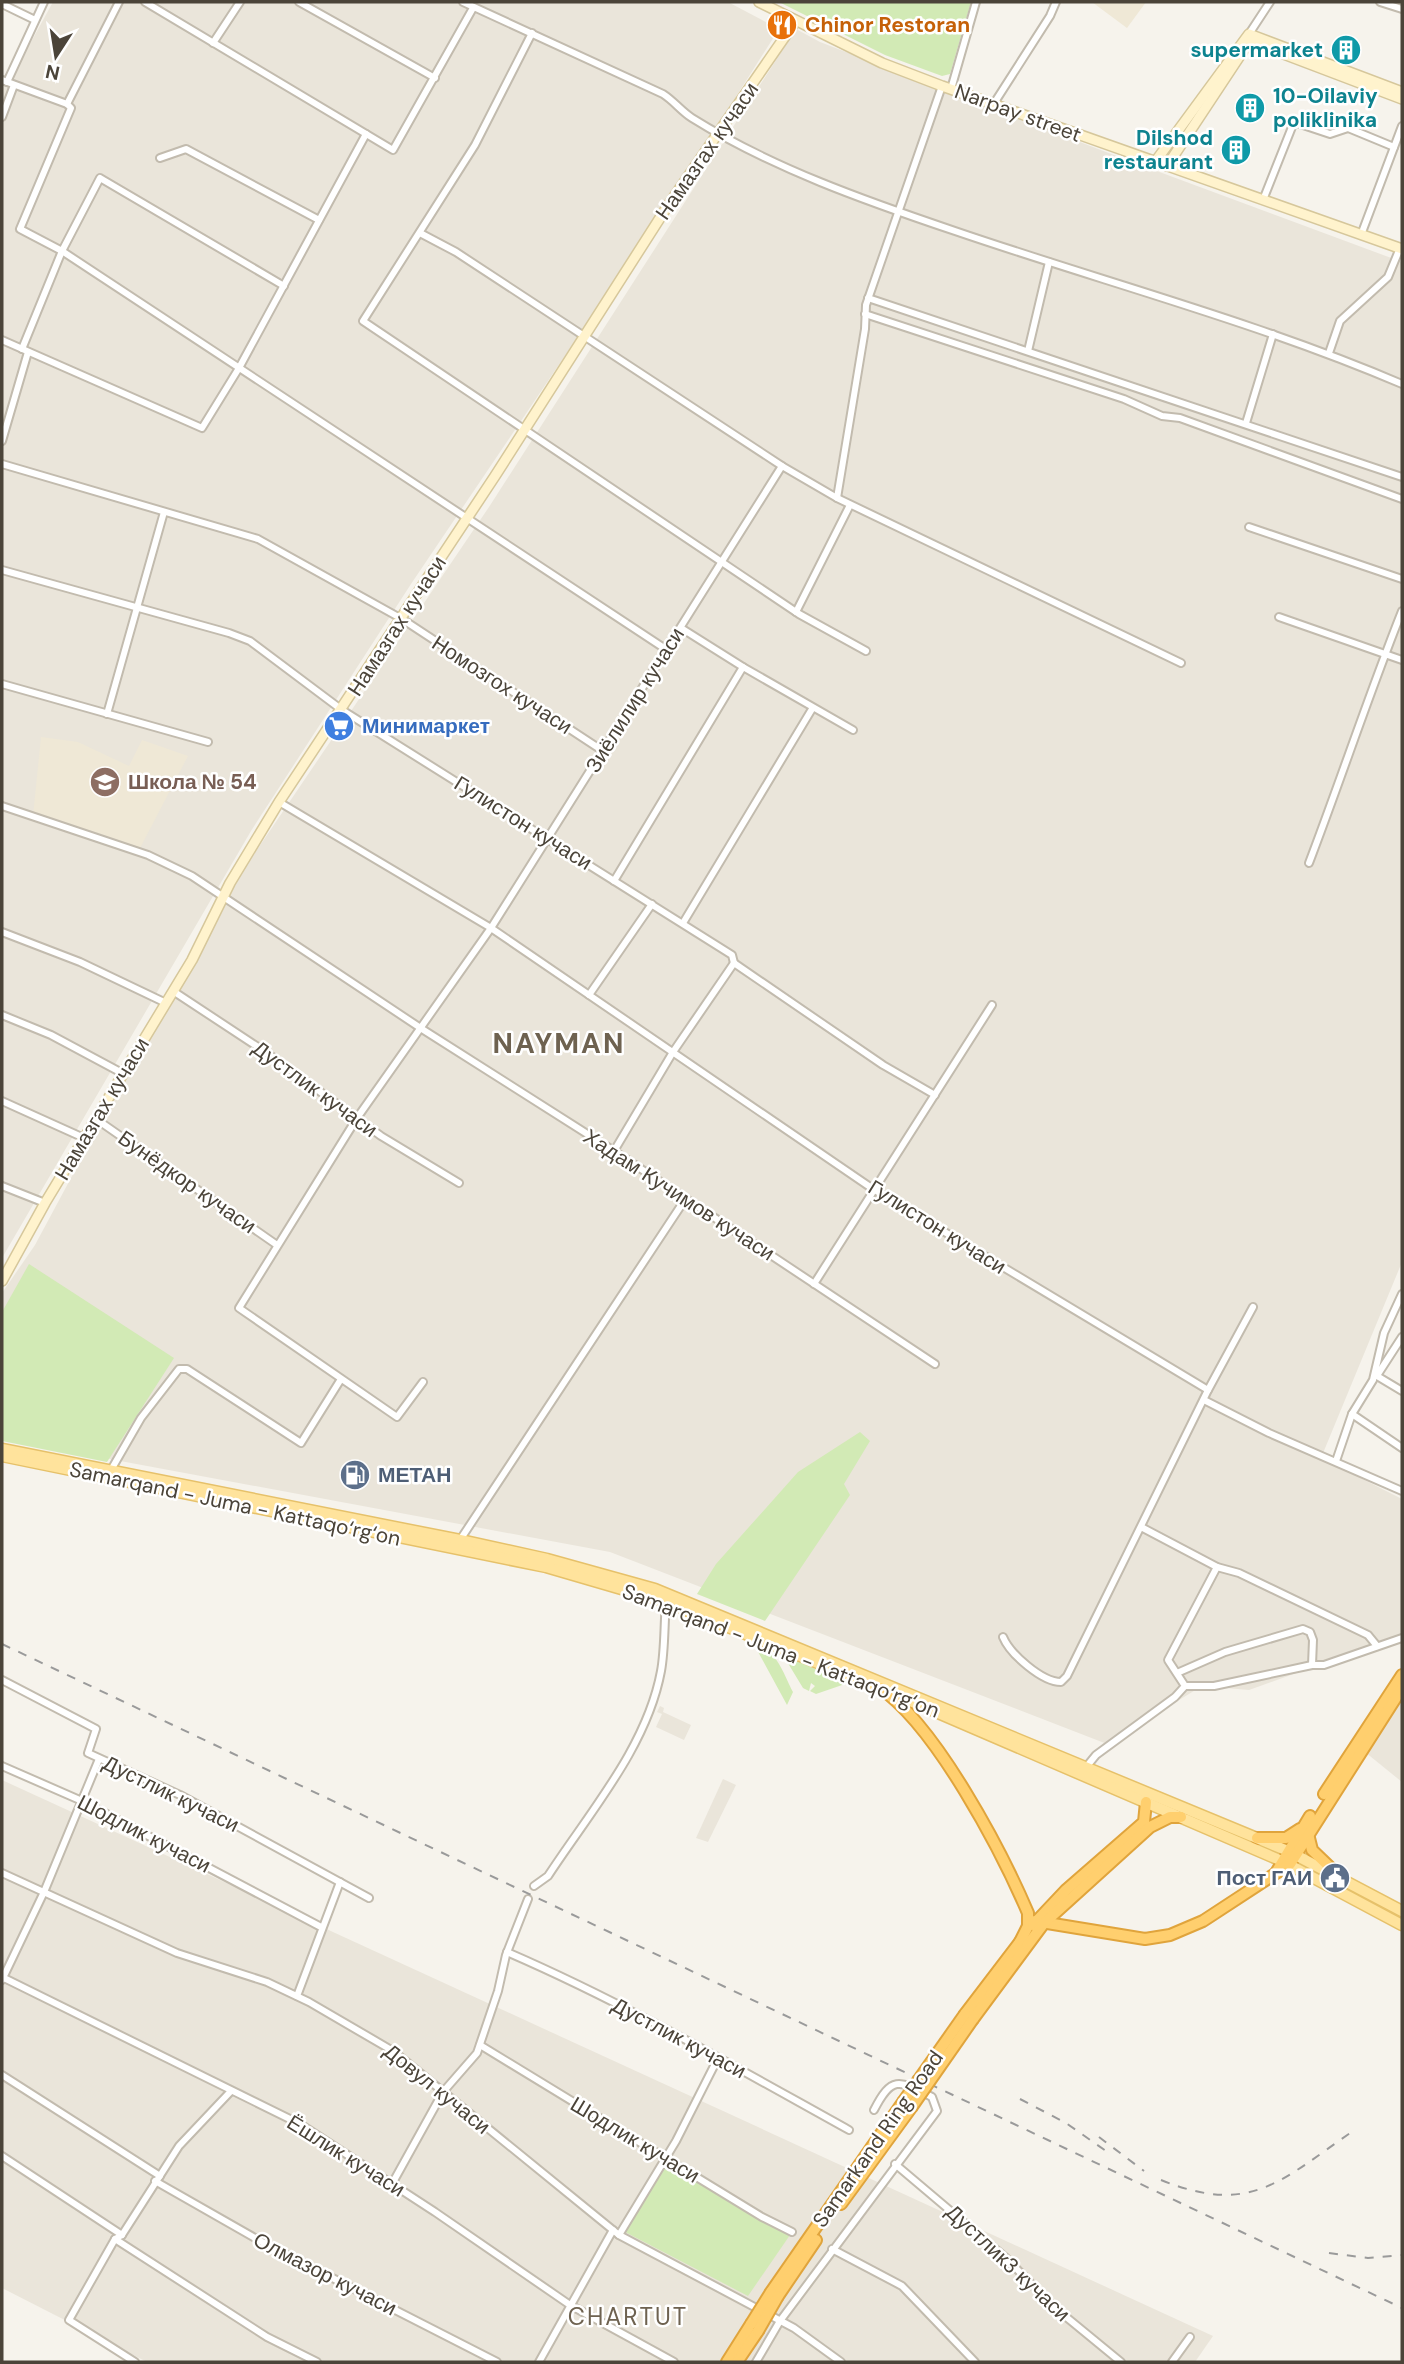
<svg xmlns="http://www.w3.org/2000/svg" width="1404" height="2364" font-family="'DM Sans',sans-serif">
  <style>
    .residential { fill: #eae5da }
    .education { fill: #efe8d6 }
    .green { fill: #d2eab5 }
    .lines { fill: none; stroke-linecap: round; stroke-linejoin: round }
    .street-casing { stroke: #c2bbae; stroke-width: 10 }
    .secondary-casing { stroke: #d6c79b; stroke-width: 12 }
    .primary-casing { stroke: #e6c16a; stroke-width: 13 }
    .highway-casing { stroke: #e0a43c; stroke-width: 14 }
    .street { stroke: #fff; stroke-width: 6 }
    .secondary { stroke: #fff3cd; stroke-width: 9 }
    .primary { stroke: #ffe39c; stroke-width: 10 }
    .highway { stroke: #ffcf6e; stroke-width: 10 }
    .rail { stroke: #9a9a9a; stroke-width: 2; stroke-dasharray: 9 9; stroke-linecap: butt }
    .highway-bridge-casing { stroke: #e0a43c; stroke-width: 14; stroke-linecap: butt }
    .highway-bridge { stroke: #ffcf6e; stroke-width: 10 }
    .labels { text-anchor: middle; stroke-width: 5; stroke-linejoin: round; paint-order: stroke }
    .food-label { font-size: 21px; font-weight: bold; fill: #c56008; stroke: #fff; text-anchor: start }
    .culture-label { font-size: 21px; font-weight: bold; fill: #0d838f; stroke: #fff; text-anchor: end }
    .street-label { font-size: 21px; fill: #4b4439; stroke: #fff }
    .shop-label { font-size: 21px; font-weight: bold; fill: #366cbe; stroke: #fff; text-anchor: start }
    .education-label { font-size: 21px; font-weight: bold; fill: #785e54; stroke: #fff; text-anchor: start }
    .service-label { font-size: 21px; font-weight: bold; fill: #4e5e75; stroke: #fff; text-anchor: start }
    .quarter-label { font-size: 24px; letter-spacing: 2px; fill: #6e6250; stroke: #fff }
    .district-label { font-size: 28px; font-weight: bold; letter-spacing: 2px; fill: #6e6250; stroke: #fff }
  </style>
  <rect width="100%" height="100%" fill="#f6f3ec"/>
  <!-- residential -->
  <g class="residential">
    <polygon points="53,2 728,2 779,29 674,194 411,584 251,831 2,1258 2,77 10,80"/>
    <polygon points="796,29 820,42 1119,157 1402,262 1402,1262 1321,1458 1402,1499 1402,1635 1249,1690 1202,1686 1107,1744 610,1552 2,1439 2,1293 35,1245 174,986 238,878 489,507"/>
    <polygon points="1402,1695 1402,1782 1365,1752"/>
    <polygon points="660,1706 664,1708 663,1712 691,1725 684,1740 656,1727 662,1714 657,1712"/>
    <polygon points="723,1779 736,1785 708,1842 696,1838"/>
    <polygon points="2,1780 1213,2336 1195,2362 147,2362 2,2288"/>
  </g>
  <!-- education -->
  <g class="education">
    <polygon points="1092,2 1146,2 1127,28"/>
    <polygon points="41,737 78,742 129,766 142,740 188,756 138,852 33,816"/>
  </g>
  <!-- green -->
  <g class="green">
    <polygon points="779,2 971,2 950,74 942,76 885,55"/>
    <polygon points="29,1264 174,1358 107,1462 2,1441 2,1312"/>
    <polygon points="860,1432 870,1441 844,1484 850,1495 765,1621 697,1594 716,1564 798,1472"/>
    <path d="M759 1645C777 1651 785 1677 793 1692L787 1705 756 1648Z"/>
    <polygon points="783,1655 848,1683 816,1694 810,1691 815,1686 811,1683 809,1691 803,1688"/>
    <polygon points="665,2162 790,2235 748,2296 625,2232"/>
  </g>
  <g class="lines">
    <!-- street casing -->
    <g class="street-casing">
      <g id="street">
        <polyline points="145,2 393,150 473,8"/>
        <polyline points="299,2 435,78"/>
        <path d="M463 2 663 94C674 101 681 111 692 118 772 168 866 201 955 231 1104 282 1257 322 1402 384"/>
        <polyline points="1380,2 1402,9"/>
        <polyline points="2,4 35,20"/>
        <polyline points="532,33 475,145 363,321 799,614 866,651"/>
        <polyline points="1249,34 1270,2"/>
        <polyline points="213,43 240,2"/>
        <polyline points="2,80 67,104 71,108 20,229 62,251 667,650"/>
        <polyline points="7,82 44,2"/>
        <polyline points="951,89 976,2"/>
        <polyline points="67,104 119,2"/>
        <polyline points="993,105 1050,16 1056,2"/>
        <polyline points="2,117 14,85"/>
        <polyline points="160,158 186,149 319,220"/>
        <polyline points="1263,200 1294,122 1330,134 1348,128 1394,147"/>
        <polyline points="420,233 456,252 782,466 837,498 1181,663"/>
        <polyline points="1361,235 1402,126"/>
        <polyline points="868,298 1402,477"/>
        <polyline points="865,314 1124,399 1162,416 1180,418 1402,499"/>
        <polyline points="2,340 202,428 239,368 366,134"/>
        <polyline points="22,349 62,251 100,178 284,286"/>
        <polyline points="1028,351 1049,262"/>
        <polyline points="1329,353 1340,321 1388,277 1400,248"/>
        <polyline points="1246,423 1273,334"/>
        <polyline points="2,441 28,352"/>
        <polyline points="2,464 258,539 402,619 603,751"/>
        <polyline points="837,498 865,329 866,305 942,86"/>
        <polyline points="1249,527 1402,579"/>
        <polyline points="2,570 229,633 250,641 342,710 732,955 734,963"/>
        <polyline points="796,612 850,505"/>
        <polyline points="1279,617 1402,660"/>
        <polyline points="681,628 743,667"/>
        <polyline points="2,684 208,742"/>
        <polyline points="107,714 164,512"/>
        <polyline points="279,802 491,928 873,1189 1208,1390"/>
        <polyline points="2,806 148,855 192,876 422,1029 614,1151 935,1364"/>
        <path d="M1309 863C1341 779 1369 694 1402 611"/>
        <polyline points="614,881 743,667 853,730"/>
        <polyline points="683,923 812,709"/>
        <polyline points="2,932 80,962 166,1003"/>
        <polyline points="734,963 883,1065 935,1095"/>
        <polyline points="173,991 267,1053 381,1136 459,1183"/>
        <polyline points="589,995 652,904"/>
        <polyline points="2,1015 51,1035 122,1073"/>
        <polyline points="2,1101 84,1138"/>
        <polyline points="96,1119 277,1245"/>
        <polyline points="614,1151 673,1052 734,963"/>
        <polyline points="2,1186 45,1203"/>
        <polyline points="814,1284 992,1005"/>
        <polyline points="1378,1374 1402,1337"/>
        <polyline points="1377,1376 1402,1391"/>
        <polyline points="423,1382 397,1417 239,1308 357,1118 491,928 782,466"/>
        <polyline points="1204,1400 1269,1433 1402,1491"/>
        <polyline points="1352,1414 1402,1448"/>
        <polyline points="1336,1461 1352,1414 1373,1380 1384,1333 1402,1294"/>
        <polyline points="111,1470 141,1418 179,1369 187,1369 301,1443 341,1379"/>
        <polyline points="1143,1528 1217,1567 1239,1573 1368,1635 1377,1646"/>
        <polyline points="460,1540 686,1198"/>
        <path d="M1003 1637C1010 1654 1042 1682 1061 1682L1067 1676 1208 1390 1253 1307"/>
        <polyline points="1177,1673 1225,1652 1303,1629 1310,1632 1313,1640 1312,1665"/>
        <polyline points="2,1680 96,1729 88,1753 180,1795 369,1898"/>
        <polyline points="1185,1686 1214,1686 1312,1665 1324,1665 1402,1638"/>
        <polyline points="2,1766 82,1801 321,1927"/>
        <polyline points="1087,1766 1096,1755 1175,1697 1185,1686 1168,1660 1217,1567"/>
        <polyline points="2,1873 177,1953 267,1982 309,2002 393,2051 619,2235 794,2328 841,2362"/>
        <path d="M534 1886 548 1876C589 1813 647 1747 661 1671 665 1649 664 1625 666 1602"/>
        <path d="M507 1952C625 2003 737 2068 849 2130"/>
        <polyline points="2,1977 300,2124 435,2212 570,2305 674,2362"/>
        <polyline points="2,1980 44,1892 99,1759"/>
        <polyline points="297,1996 340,1882"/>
        <polyline points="480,2045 762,2217 792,2232"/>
        <polyline points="2,2075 160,2176"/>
        <polyline points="2,2156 122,2235"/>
        <polyline points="895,2164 1005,2257 1054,2307 1121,2362"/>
        <polyline points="155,2181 262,2242 497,2362"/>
        <polyline points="392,2184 443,2092 477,2053 498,1991 506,1955 528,1899"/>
        <polyline points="619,2235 676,2141 718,2058"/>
        <polyline points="115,2239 267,2337 317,2362"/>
        <polyline points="832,2249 902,2286 975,2362"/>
        <polyline points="135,2362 69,2320 115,2239 122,2235 179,2146 231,2091"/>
        <polyline points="539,2362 613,2230"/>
        <path d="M756 2362 780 2321 937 2111 932 2097C899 2080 892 2075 874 2110"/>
        <polyline points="1172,2362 1190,2337"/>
      </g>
    </g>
    <!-- secondary casing -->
    <g class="secondary-casing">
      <g id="secondary">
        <polyline points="759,2 882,63 942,86 1402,249"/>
        <polyline points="1257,44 1402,99"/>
        <polyline points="1155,162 1249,34 1402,92"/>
        <polyline points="1167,166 1253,36"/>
        <polyline points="2,1281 45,1203 192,960 230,883 279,802 495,476 667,207 795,22"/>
      </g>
    </g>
    <!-- primary casing -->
    <g class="primary-casing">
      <g id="primary">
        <polyline points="2,1449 460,1540 547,1559 655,1589 1288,1851 1402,1911"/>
        <polyline points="2,1456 546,1567 666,1602 880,1688 1282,1861 1402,1925"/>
      </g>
    </g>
    <!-- highway casing -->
    <g class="highway-casing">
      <g id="highway">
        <path d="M880 1688C936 1726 1001 1850 1028 1913V1926L1019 1944"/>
        <polyline points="1324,1794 1402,1675"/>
        <polyline points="1308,1834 1312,1850 1338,1875"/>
        <polyline points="1257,1838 1286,1838 1300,1829"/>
        <polyline points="1277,1871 1310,1816"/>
        <polyline points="1035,1921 1145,1939 1170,1935 1203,1921 1290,1864 1402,1688"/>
        <polyline points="1033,1925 1066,1890 1144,1822 1146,1802"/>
        <polyline points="965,2014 1023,1938"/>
        <polyline points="973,2019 1044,1923 1150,1827 1170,1817 1181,1817"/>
        <polyline points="841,2204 911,2108"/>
        <polyline points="771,2292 903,2102"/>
        <polyline points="778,2296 816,2240"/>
        <polyline points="727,2362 751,2324"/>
        <polyline points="737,2362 758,2331"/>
      </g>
    </g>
    <!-- street -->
    <use href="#street" class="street"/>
    <!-- secondary -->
    <use href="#secondary" class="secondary"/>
    <!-- primary -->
    <use href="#primary" class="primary"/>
    <!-- highway -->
    <use href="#highway" class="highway"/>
    <!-- rail -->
    <g class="rail">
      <polyline points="2,1644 1402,2308"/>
      <polyline points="1020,2099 1066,2123 1106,2151"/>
      <polyline points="1099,2137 1144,2171"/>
      <path d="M1161 2180C1253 2217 1282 2179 1356 2129"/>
      <polyline points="1329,2253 1368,2258 1402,2255"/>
    </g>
    <!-- highway-bridge casing -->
    <g class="highway-bridge-casing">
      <g id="highway-bridge">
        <polyline points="903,2102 965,2014"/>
        <polyline points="911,2108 973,2019"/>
        <polyline points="751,2324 771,2292"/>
        <polyline points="758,2331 778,2296"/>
      </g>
    </g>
    <!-- highway-bridge -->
    <use href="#highway-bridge" class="highway-bridge"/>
  </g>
  <!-- icons -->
  <defs>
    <g id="restaurant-disc" transform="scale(1.575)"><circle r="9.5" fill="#e8710a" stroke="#fff"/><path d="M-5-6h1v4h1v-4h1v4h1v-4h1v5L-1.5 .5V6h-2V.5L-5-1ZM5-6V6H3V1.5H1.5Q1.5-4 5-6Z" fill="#fff"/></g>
    <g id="building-disc" transform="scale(1.575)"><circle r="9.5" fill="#0f9aa8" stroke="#fff"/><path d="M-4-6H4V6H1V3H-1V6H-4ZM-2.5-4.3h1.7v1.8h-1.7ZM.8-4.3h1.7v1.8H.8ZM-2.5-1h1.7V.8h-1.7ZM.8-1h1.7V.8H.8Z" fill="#fff"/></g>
    <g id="supermarket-disc" transform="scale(1.575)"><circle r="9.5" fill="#3f7fe0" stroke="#fff"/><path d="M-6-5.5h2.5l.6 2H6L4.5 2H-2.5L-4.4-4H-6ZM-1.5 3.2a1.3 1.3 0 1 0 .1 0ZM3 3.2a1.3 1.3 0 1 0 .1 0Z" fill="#fff"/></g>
    <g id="school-disc" transform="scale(1.575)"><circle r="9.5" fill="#8d6e63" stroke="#fff"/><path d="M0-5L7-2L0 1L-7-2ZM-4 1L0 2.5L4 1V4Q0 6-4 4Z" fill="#fff"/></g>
    <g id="fuel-disc" transform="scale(1.575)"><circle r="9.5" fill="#5c6f8a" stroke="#fff"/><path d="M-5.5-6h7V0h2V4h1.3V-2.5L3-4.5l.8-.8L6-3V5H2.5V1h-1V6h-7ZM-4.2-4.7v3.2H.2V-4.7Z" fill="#fff"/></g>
    <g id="civic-disc" transform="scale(1.575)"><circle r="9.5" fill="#5c6f8a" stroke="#fff"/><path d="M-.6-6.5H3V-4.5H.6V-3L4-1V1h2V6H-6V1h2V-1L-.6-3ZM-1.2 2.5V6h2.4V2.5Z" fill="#fff"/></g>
  </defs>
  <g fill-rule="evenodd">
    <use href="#restaurant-disc" x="782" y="25"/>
    <use href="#building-disc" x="1346" y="50"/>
    <use href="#building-disc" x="1250" y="108"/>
    <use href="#building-disc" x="1236" y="150"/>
    <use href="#supermarket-disc" x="339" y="726"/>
    <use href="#school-disc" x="105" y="782"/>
    <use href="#fuel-disc" x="355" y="1475"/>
    <use href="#civic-disc" x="1335" y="1878"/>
  </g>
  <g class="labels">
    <!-- food labels -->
    <g class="food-label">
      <text x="805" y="32">Chinor Restoran</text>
    </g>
    <!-- culture labels -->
    <g class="culture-label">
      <text x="1323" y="57">supermarket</text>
      <text x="1273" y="103" text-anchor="start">10-Oilaviy<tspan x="1273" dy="24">poliklinika</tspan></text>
      <text x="1213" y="145">Dilshod<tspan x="1213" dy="24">restaurant</tspan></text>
    </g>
    <!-- street labels -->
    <g class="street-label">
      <text transform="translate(1018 113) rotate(20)" y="7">Narpay street</text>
      <text transform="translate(707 151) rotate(-55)" y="7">Намазгах кучаси</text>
      <text transform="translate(397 626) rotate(-57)" y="7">Намазгах кучаси</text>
      <text transform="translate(502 685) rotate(33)" y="7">Номозгох кучаси</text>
      <text transform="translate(635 700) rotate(-58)" y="7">Зиёлилир кучаси</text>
      <text transform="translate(523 823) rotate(32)" y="7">Гулистон кучаси</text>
      <text transform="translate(315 1089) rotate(36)" y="7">Дустлик кучаси</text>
      <text transform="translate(102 1109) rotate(-59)" y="7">Намазгах кучаси</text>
      <text transform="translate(187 1182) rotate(35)" y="7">Бунёдкор кучаси</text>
      <text transform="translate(679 1195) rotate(33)" y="7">Хадам Кучимов кучаси</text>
      <text transform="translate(937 1227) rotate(32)" y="7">Гулистон кучаси</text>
      <text transform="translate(235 1504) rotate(12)" y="7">Samarqand - Juma - Kattaqo‘rg‘on</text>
      <text transform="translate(781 1651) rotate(21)" y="7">Samarqand - Juma - Kattaqo‘rg‘on</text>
      <text transform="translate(171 1794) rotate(26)" y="7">Дустлик кучаси</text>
      <text transform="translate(144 1834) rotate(27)" y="7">Шодлик кучаси</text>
      <text transform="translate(679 2038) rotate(28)" y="7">Дустлик кучаси</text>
      <text transform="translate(437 2089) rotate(39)" y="7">Довул кучаси</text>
      <text transform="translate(878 2139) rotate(-55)" y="7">Samarkand Ring Road</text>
      <text transform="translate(635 2140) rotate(31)" y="7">Шодлик кучаси</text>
      <text transform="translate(346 2156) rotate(32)" y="7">Ёшлик кучаси</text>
      <text transform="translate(1008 2263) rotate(43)" y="7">Дустлик3 кучаси</text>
      <text transform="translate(325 2274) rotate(27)" y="7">Олмазор кучаси</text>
    </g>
    <!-- shop labels -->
    <g class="shop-label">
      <text x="362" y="733">Минимаркет</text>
    </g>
    <!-- education labels -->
    <g class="education-label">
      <text x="128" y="789">Школа № 54</text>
    </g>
    <!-- service labels -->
    <g class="service-label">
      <text x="378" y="1482">МЕТАН</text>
      <text x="1312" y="1885" text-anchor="end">Пост ГАИ</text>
    </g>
    <!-- quarter labels -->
    <g class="quarter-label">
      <text x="628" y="2325">CHARTUT</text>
    </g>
    <!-- district labels -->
    <g class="district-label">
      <text x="559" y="1053">NAYMAN</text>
    </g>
  </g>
  <!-- border -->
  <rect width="1404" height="2364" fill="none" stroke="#4b4439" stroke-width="7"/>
  <!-- north arrow -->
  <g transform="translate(56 56) rotate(192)" stroke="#ffffff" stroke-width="5" paint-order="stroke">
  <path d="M0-5L12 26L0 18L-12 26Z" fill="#4b4439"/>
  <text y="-10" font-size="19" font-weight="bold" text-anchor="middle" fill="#4b4439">N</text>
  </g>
</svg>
